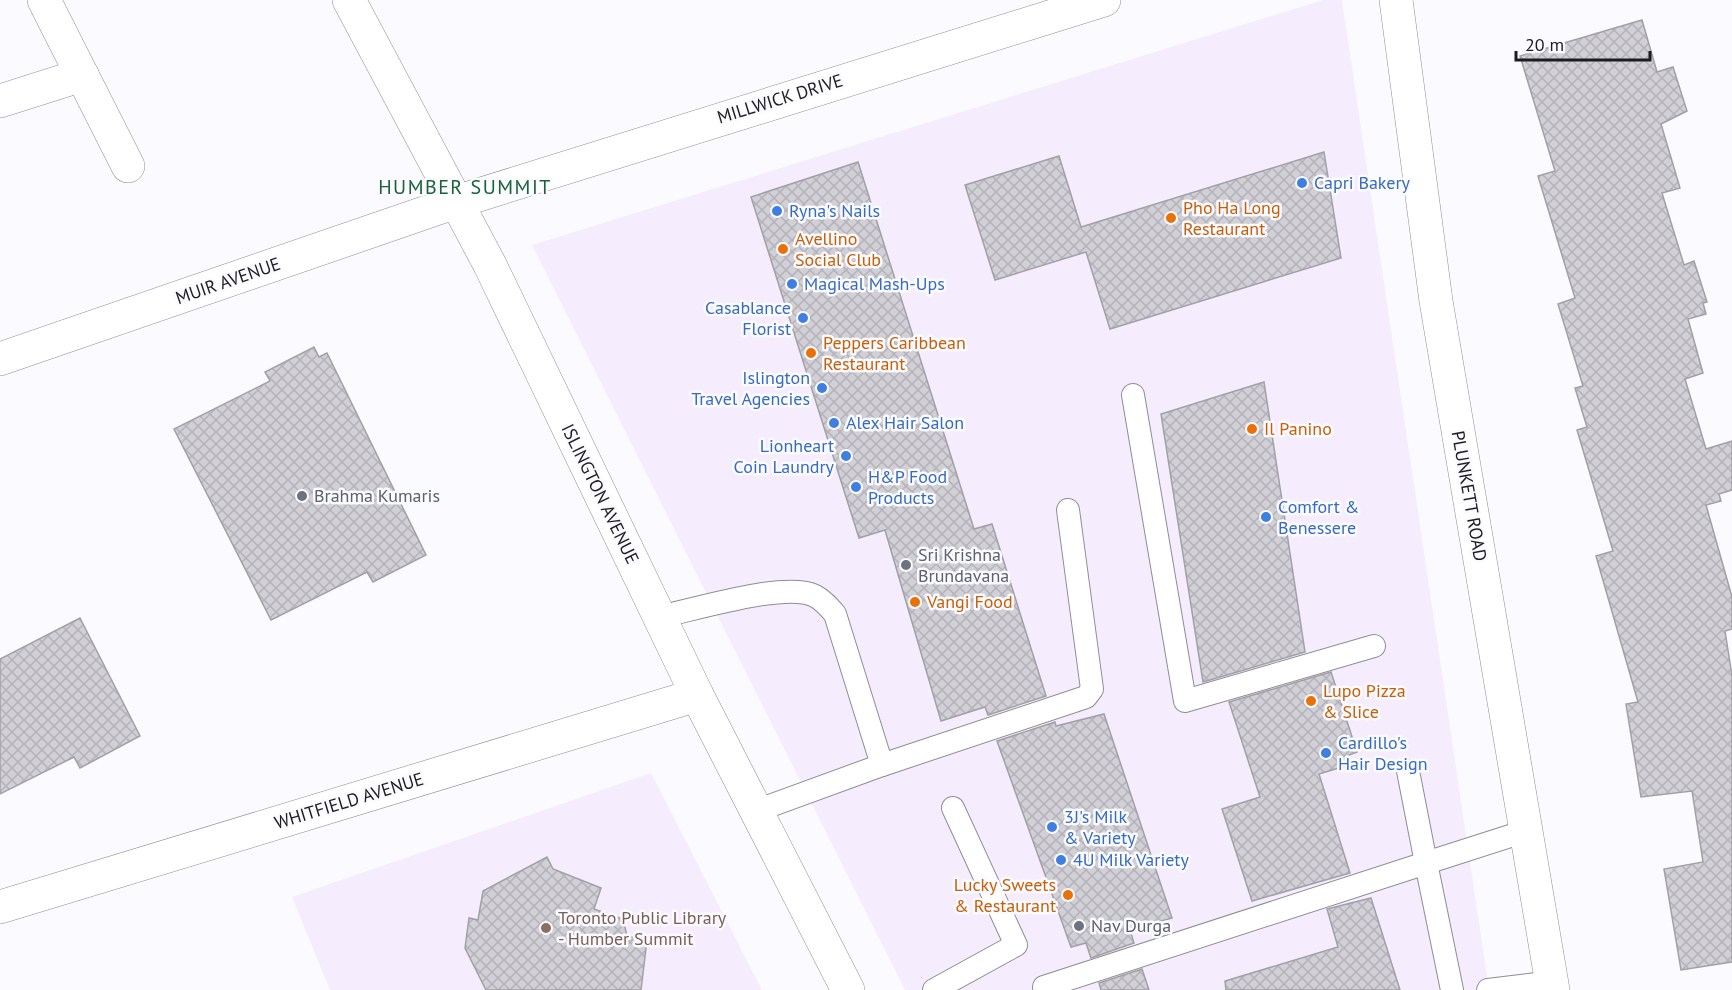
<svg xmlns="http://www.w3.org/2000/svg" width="1732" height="990" font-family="'PT Sans',sans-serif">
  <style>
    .commercial { fill: #f5edfe }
    .building { fill: url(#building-cross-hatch); stroke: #a2a0a7; stroke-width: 1.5 }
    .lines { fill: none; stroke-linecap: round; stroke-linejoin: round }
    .service-casing { stroke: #8f8d94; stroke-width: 24 }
    .minor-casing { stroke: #8f8d94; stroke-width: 34 }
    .tertiary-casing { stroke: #8f8d94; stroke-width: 34 }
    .secondary-casing { stroke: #8f8d94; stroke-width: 34 }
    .service { stroke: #fff; stroke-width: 22 }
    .minor { stroke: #fff; stroke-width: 33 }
    .tertiary { stroke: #fff; stroke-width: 33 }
    .secondary { stroke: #fff; stroke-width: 33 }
    .shop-dot { fill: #3f7fe0; stroke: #fbfaff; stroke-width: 2 }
    .food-dot { fill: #e8710a; stroke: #fbfaff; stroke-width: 2 }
    .worship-dot { fill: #6b7280; stroke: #fbfaff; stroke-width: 2 }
    .education-dot { fill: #8d6e63; stroke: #fbfaff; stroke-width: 2 }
    .labels { text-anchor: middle; stroke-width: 5; stroke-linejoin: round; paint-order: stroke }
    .street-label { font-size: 18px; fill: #1d1c1e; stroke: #fbfaff }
    .shop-label { font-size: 18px; fill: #366cbe; stroke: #fbfaff; text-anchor: start }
    .food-label { font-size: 18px; fill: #c56008; stroke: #fbfaff; text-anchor: start }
    .worship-label { font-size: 18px; fill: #5b616d; stroke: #fbfaff; text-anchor: start }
    .education-label { font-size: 18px; fill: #785e54; stroke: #fbfaff; text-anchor: start }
    .neighbourhood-label { font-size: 20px; letter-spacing: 1.5px; fill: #1a6338; stroke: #fbfaff }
  </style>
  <defs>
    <pattern id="building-cross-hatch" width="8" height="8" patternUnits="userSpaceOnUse" patternTransform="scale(1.5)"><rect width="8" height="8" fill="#d2d0d7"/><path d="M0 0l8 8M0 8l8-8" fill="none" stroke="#b4b2b8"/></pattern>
  </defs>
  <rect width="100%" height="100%" fill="#fbfaff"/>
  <!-- commercial -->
  <g class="commercial">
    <polygon points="1323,0 1342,0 1489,990 905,990 532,245"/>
    <polygon points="651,773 762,990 330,990 292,897"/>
  </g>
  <!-- building -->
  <g class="building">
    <polygon points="1642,20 1657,72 1673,67 1687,111 1661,124 1680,188 1662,193 1684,265 1694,261 1707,302 1703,303 1706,314 1688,319 1703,373 1685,379 1706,449 1732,441 1732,490 1719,494 1721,501 1706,505 1732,597 1732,629 1725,631 1732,676 1732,962 1681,970 1664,869 1703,862 1692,791 1641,797 1626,704 1638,702 1596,556 1613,551 1577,430 1587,427 1575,388 1583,386 1558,304 1575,298 1538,176 1555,171 1520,56"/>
    <polygon points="1324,152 1341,258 1110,329 1086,252 995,280 965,185 1059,156 1081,227"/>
    <polygon points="858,162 974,529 992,524 1046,696 988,715 985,707 941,721 885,530 859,538 751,197"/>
    <polygon points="314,347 319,357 327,353 426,555 373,582 367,572 271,620 174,429 270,381 265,372"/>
    <polygon points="1264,382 1305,652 1203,682 1161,414"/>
    <polygon points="80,618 140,736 80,768 74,757 0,794 0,659"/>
    <polygon points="1331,672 1357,752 1349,755 1352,764 1319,774 1350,873 1252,901 1222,809 1260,797 1229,702"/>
    <polygon points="1104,714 1172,918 1130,930 1134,943 1091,958 1086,943 1071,947 997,741 1055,722 1056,726"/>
    <polygon points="547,857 553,869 601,888 594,909 623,919 627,936 647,940 641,990 486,990 465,948 469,918 478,920 483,891"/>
    <polygon points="1371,898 1400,990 1226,990 1225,981 1338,947 1327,909"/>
    <polygon points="1142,969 1149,990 1101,990 1099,983"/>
  </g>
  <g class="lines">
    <!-- service casing -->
    <g class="service-casing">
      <g id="service">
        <polyline points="1133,395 1185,701 1374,646"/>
        <path d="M659 617C693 610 786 581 815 596 823 600 829 607 835 614L882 765 756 811"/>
        <polyline points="882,765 1086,697 1092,689 1068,510"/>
        <polyline points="1408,771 1426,863 1526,831"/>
        <polyline points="934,990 1016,945 953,808"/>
        <polyline points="1045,990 1044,987 1426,863 1452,990"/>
        <polyline points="1488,990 1552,982"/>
      </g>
    </g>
    <!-- minor casing -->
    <g class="minor-casing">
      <g id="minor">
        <polyline points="44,0 128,166"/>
        <polyline points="1396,0 1436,301 1553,990"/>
        <polyline points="0,101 82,75"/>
        <polyline points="0,907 697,695"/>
      </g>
    </g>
    <!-- tertiary casing -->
    <g class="tertiary-casing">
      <polyline id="tertiary" points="0,359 456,202 1104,0"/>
    </g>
    <!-- secondary casing -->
    <g class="secondary-casing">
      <polyline id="secondary" points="349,0 490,265 697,695 848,990"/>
    </g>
    <!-- service -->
    <use href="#service" class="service"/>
    <!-- minor -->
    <use href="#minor" class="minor"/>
    <!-- tertiary -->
    <use href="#tertiary" class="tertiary"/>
    <!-- secondary -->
    <use href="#secondary" class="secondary"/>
  </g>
  <!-- markers -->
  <g class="shop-dot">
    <circle cx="1302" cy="183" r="6"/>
    <circle cx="777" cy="211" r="6"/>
    <circle cx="792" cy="284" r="6"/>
    <circle cx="803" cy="318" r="6"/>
    <circle cx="822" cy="388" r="6"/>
    <circle cx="834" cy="423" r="6"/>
    <circle cx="846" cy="456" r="6"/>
    <circle cx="856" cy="487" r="6"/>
    <circle cx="1266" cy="517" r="6"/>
    <circle cx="1326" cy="753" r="6"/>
    <circle cx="1052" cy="827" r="6"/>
    <circle cx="1061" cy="860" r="6"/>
  </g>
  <g class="food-dot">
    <circle cx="1171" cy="218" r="6"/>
    <circle cx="783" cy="249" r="6"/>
    <circle cx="811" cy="353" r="6"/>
    <circle cx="1252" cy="429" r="6"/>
    <circle cx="915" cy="602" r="6"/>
    <circle cx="1311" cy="701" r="6"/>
    <circle cx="1068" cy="895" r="6"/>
  </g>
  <g class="worship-dot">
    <circle cx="302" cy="496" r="6"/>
    <circle cx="906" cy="565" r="6"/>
    <circle cx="1079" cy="926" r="6"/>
  </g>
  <circle class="education-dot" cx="546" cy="928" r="6"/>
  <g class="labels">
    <!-- street labels -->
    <g class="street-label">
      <text transform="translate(780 99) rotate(-17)" y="6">MILLWICK DRIVE</text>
      <text transform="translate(228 281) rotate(-19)" y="6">MUIR AVENUE</text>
      <text transform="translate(600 494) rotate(64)" y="6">ISLINGTON AVENUE</text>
      <text transform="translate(1469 496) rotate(80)" y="6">PLUNKETT ROAD</text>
      <text transform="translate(349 801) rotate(-17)" y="6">WHITFIELD AVENUE</text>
    </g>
    <!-- shop labels -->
    <g class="shop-label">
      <text x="1314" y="189">Capri Bakery</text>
      <text x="789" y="217">Ryna's Nails</text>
      <text x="804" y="290">Magical Mash-Ups</text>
      <text x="791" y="314" text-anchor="end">Casablance<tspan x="791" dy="21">Florist</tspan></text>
      <text x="810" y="384" text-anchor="end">Islington<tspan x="810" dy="21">Travel Agencies</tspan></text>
      <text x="846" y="429">Alex Hair Salon</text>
      <text x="834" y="452" text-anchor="end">Lionheart<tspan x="834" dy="21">Coin Laundry</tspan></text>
      <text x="868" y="483">H&amp;P Food<tspan x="868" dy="21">Products</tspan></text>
      <text x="1278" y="513">Comfort &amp;<tspan x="1278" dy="21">Benessere</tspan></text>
      <text x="1338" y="749">Cardillo's<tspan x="1338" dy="21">Hair Design</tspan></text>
      <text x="1064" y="823">3J's Milk<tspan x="1064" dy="21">&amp; Variety</tspan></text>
      <text x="1073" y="866">4U Milk Variety</text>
    </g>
    <!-- food labels -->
    <g class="food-label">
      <text x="1183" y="214">Pho Ha Long<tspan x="1183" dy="21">Restaurant</tspan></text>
      <text x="795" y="245">Avellino<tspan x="795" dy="21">Social Club</tspan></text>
      <text x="823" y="349">Peppers Caribbean<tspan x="823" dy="21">Restaurant</tspan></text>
      <text x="1264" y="435">Il Panino</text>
      <text x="927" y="608">Vangi Food</text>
      <text x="1323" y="697">Lupo Pizza<tspan x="1323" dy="21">&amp; Slice</tspan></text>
      <text x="1056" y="891" text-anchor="end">Lucky Sweets<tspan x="1056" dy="21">&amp; Restaurant</tspan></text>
    </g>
    <!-- worship labels -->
    <g class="worship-label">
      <text x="314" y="502">Brahma Kumaris</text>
      <text x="918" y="561">Sri Krishna<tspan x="918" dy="21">Brundavana</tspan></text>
      <text x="1091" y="932">Nav Durga</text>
    </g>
    <!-- education labels -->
    <g class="education-label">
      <text x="558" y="924">Toronto Public Library<tspan x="558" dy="21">- Humber Summit</tspan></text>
    </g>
    <!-- neighbourhood labels -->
    <g class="neighbourhood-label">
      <text x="465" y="194">HUMBER SUMMIT</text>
    </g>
  </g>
  <!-- scale -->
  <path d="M1516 51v9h134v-9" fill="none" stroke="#1d1c1e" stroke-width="3"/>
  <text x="1525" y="51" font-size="18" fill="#1d1c1e" stroke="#fbfaff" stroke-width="4.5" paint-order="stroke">20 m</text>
</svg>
